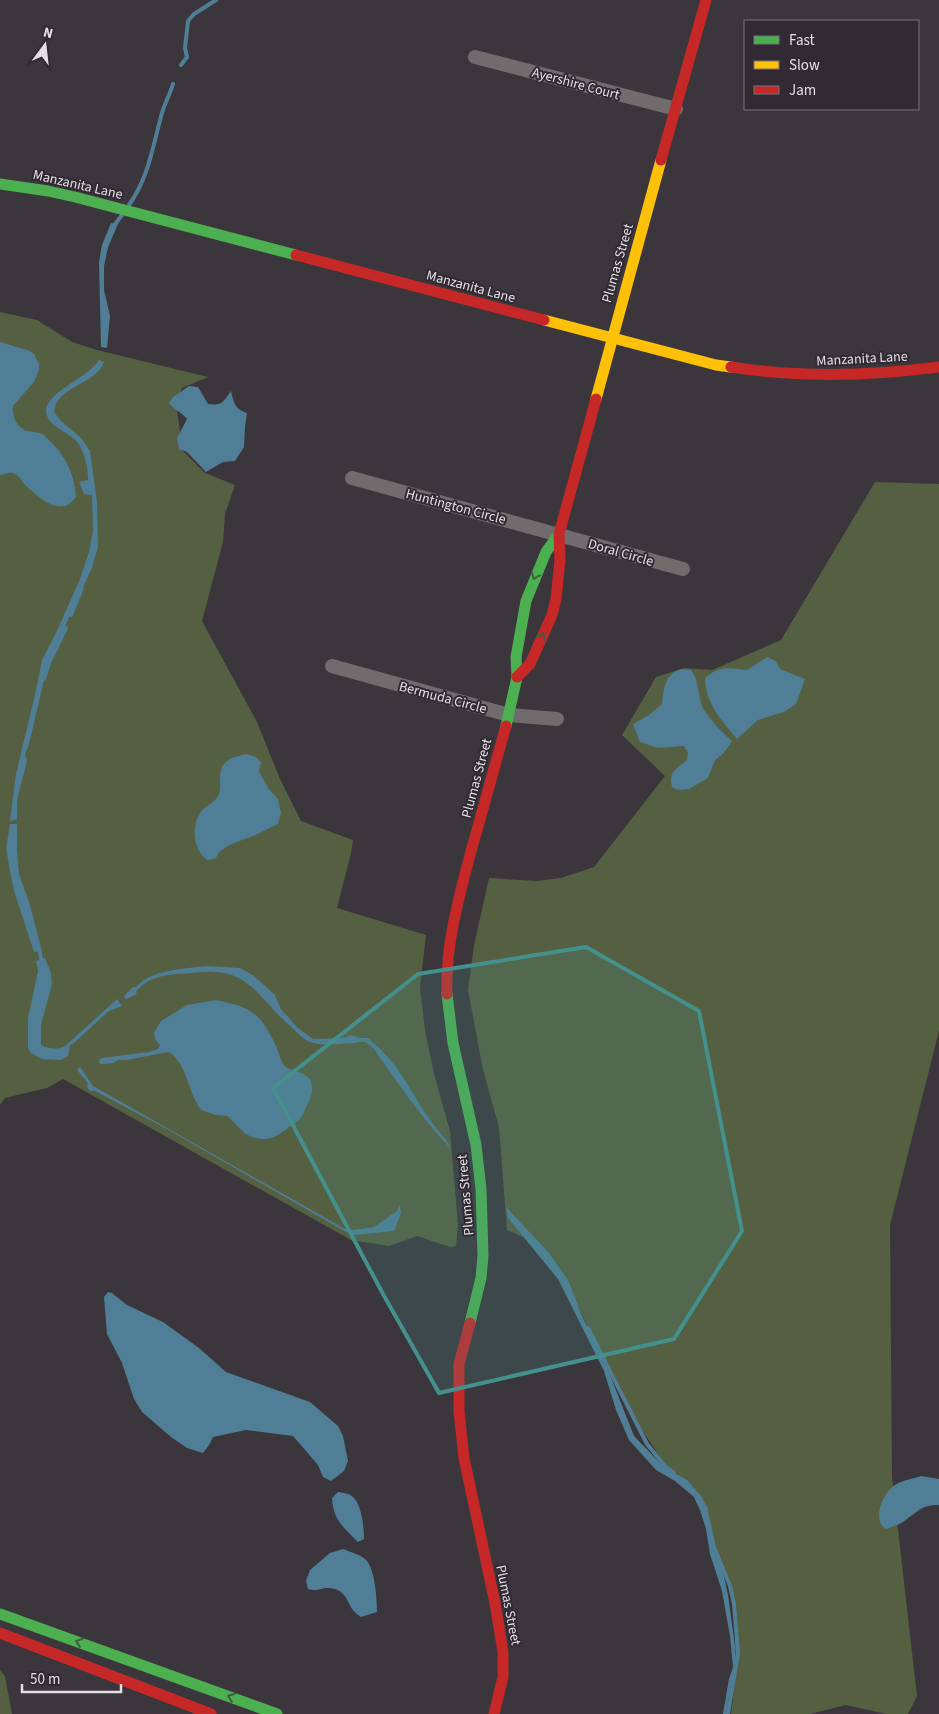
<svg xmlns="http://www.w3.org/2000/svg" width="939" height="1714" font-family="'Source Sans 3',sans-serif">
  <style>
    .green { fill: #555f41 }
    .water { fill: #4f7e96 }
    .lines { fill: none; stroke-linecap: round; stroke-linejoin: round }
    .stream { stroke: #4f7e96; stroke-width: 4 }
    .street { stroke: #706c6e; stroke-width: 14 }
    .fast { stroke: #4caf50; stroke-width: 11 }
    .slow { stroke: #ffc107; stroke-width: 11 }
    .jam { stroke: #c62828; stroke-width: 11 }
    .oneway { stroke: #3c5f3f }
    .marked { fill: #44908c; fill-opacity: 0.2; stroke: #44908c; stroke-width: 4; stroke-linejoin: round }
    .labels { text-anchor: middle; stroke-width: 4; stroke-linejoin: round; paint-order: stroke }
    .street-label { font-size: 14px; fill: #e4dfe5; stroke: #312a33 }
  </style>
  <rect width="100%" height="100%" fill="#3b363b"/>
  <!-- green -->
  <g class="green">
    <polygon points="0,312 37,320 72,342 97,350 208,377 182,388 176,404 183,451 205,473 235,485 225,514 223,542 202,621 257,722 280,779 301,821 353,840 351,853 337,908 426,935 420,987 425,1030 434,1074 450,1131 458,1225 456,1246 450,1247 417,1236 389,1246 351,1240 63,1079 47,1088 5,1098 0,1105"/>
    <polygon points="875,482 939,484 939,1031 890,1225 892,1477 917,1696 908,1714 886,1714 846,1705 810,1714 731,1714 736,1674 734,1601 712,1536 687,1482 664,1463 628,1409 560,1270 535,1242 507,1230 499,1127 483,1070 468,990 474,945 489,878 536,881 561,878 594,867 665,776 622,735 656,677 685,668 712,670 781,640"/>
    <polygon points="0,1670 5,1676 12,1714 0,1714"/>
  </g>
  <!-- water -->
  <g class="water">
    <polygon points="111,223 118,224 108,247 104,266 104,290 110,316 107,348 101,347 99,262 102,245"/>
    <path d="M0 342 30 351 34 354 39 364V370L34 382 13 406C12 417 17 428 27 431 32 432 38 432 42 434 45 435 46 438 48 439 65 454 75 475 76 497 61 519 39 497 26 486 22 482 20 476 15 474 11 471 5 474 0 475Z"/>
    <path d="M99 360 104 362C96 385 56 386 54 412L61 421 81 438 90 451 97 502 98 547 92 568 48 663 29 744 25 754 27 761 17 800V819L10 821 16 774 35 695 42 660 56 633 80 579 89 552 93 531 92 495 84 494 79 482 88 480C88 467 85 454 78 443 69 431 46 427 46 410 47 392 89 377 99 360Z"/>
    <path d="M189 386 198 387 208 404C222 406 223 402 231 391 234 403 235 409 247 413L245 427 244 447 235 461 223 462 206 472 187 452 179 449 177 438 187 419C182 412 175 411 169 403L173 397Z"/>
    <path d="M767 657 776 661 780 669 805 679 796 704 784 712 758 720 737 739C722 721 705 703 705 678 720 665 728 668 747 670Z"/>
    <path d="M681 669 691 670C700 681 697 696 703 708 710 720 722 732 732 741L724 753 715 760 708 778 689 789 678 790 672 787C668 771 677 769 687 760L688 753 684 746 658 748 640 742 633 724 649 715 662 704C664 688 664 675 681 669Z"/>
    <path d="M246 754 256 757 261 762 259 771 268 788 278 799 281 813 278 824C269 828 261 833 253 836 241 841 221 845 216 858L208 860C194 853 191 828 199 815 203 806 213 805 218 796 221 791 220 786 220 781 219 761 229 758 246 754Z"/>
    <polygon points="10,824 17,824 17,850 19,874 29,902 42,951 34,952 14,891 9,866 6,848"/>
    <path d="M45 958 51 973 52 984 41 1025V1045C49 1049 57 1050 65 1046L117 999 122 1006 109 1011 75 1042 70 1045 68 1056 61 1060 42 1059 31 1053 28 1048V1018L38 971 36 961Z"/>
    <path d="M206 966 240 968 254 976 275 995 281 1009 298 1028 313 1039 344 1038 351 1035 357 1037 356 1043C342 1043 324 1047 310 1042 302 1039 293 1028 287 1023 262 1002 251 973 214 972 203 971 191 974 180 974 166 974 144 979 136 992L137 994 126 999 124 996 133 987H136C152 969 184 969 206 966Z"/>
    <path d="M216 1000C251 1007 261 1013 276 1046 279 1052 280 1059 283 1064 290 1074 310 1069 312 1086 313 1091 311 1096 309 1101 306 1106 304 1113 301 1118 298 1122 295 1123 292 1125 282 1132 275 1140 262 1139 243 1138 240 1126 227 1116L216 1115 201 1110C187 1091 188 1065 169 1052L126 1060H118L113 1063 101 1064 99 1063 100 1059 102 1058 149 1052 158 1049 160 1045 155 1039 154 1033 161 1021 187 1005Z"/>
    <path d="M371 1041C402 1066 410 1093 433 1124 439 1133 447 1139 451 1149 422 1118 398 1084 374 1049L368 1044Z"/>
    <polygon points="80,1067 93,1086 345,1229 353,1230 374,1227 397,1211 400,1205 401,1213 394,1231 354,1235 346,1232 167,1129 95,1091 90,1091 87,1087 88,1083 77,1070"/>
    <polygon points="506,1207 549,1253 568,1280 582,1316 608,1370 634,1436 663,1466 687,1480 701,1496 708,1509 710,1533 723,1572 728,1595 735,1646 736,1668 732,1679 726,1714 723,1714 729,1679 733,1667 730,1636 722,1591 710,1554 706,1529 700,1510 694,1497 675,1481 656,1470 629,1440 616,1410 604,1371 558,1279 508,1218"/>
    <polygon points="108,1292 112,1293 127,1305 163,1322 199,1348 226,1372 310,1402 338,1426 343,1436 348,1461 344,1471 331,1481 323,1477 318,1465 293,1436 246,1430 213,1437 209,1445 203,1453 187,1448 171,1437 142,1412 134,1399 122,1363 107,1334 104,1297"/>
    <path d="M921 1476 939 1479V1505C922 1505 920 1510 907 1519 902 1524 892 1527 886 1529 871 1519 883 1493 895 1485 902 1480 913 1479 921 1476Z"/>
    <path d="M338 1492C344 1493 349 1493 353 1497 362 1505 364 1528 364 1539L358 1542C344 1528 333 1520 332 1498Z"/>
    <path d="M343 1549C350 1552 359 1554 365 1559 375 1567 377 1599 377 1612L361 1617C358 1615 354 1612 352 1609 346 1598 344 1589 328 1588 319 1588 319 1592 308 1589L306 1581 310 1570 330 1553Z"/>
  </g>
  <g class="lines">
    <!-- stream -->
    <g class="stream">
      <polyline points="181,65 187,57 185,48 188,21 194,14 216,0"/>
      <path d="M129 205C149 177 153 145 162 113 165 103 170 94 173 84"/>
      <polyline points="113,227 122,215"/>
      <polyline points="71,615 82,588"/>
      <polyline points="44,679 49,663 66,628"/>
      <polyline points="39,948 42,963"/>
      <polyline points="353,1040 367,1040 371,1044"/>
      <polyline points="588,1328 647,1444 665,1466 674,1473"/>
      <polyline points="707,1516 714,1547 730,1586 734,1604 738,1653 728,1714"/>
    </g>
    <!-- street -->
    <g class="street">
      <polyline points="475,57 676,109"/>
      <polyline points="352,478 683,569"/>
      <polyline points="332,666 509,715 557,719"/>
    </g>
    <!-- fast -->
    <g class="fast">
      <polyline points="0,184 48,191 75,197 296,255"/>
      <polyline points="506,726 517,677 516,657 526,601 546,552 559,534"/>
      <polyline points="447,994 453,1043 476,1145 481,1189 483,1256 481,1278 470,1323"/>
      <polyline points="0,1614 277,1714"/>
    </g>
    <!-- slow -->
    <g class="slow">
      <polyline points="544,320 716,365 731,367"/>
      <polyline points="596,399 661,160"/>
    </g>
    <!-- jam -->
    <g class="jam">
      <polyline points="661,160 706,0"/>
      <polyline points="296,255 544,320"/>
      <path d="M731 367C800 378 869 376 939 367"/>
      <polyline points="517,677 530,664 552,615 556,599 560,560 559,534 596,399"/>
      <path d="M447 994C445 945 459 898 471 851 483 810 494 768 506 726"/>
      <polyline points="470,1323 459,1364 459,1412 464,1458 495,1603 503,1652 503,1677 494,1714"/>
      <polyline points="0,1633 211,1714"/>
    </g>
  </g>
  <!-- one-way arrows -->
  <defs><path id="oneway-chevron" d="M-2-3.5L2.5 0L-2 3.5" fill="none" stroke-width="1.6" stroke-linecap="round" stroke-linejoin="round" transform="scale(1.25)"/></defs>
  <g class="oneway">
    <use href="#oneway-chevron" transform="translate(535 576) rotate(111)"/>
    <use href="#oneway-chevron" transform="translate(542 636) rotate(-66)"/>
    <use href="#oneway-chevron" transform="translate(79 1642) rotate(-160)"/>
    <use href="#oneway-chevron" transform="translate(231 1697) rotate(-160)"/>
  </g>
  <!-- marked area -->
  <path class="marked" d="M586 947 699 1011 742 1231 674 1339 439 1393 383 1294 273 1088 418 974Z"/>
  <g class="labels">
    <!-- street labels -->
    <g class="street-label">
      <text transform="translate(576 83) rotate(15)" y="5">Ayershire Court</text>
      <text transform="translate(78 184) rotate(13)" y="5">Manzanita Lane</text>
      <text transform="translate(617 263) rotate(-74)" y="5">Plumas Street</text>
      <text transform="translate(471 286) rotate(15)" y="5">Manzanita Lane</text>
      <text transform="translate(862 358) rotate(-3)" y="5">Manzanita Lane</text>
      <text transform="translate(456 506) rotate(15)" y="5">Huntington Circle</text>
      <text transform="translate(621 552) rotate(16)" y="5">Doral Circle</text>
      <text transform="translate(443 697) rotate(15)" y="5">Bermuda Circle</text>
      <text transform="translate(476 778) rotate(-75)" y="5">Plumas Street</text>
      <text transform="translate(465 1195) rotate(-95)" y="5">Plumas Street</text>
      <text transform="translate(509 1605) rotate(79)" y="5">Plumas Street</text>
    </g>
  </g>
  <!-- legend -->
  <rect x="744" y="20" width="175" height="90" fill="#312a33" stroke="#79727a"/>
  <rect x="754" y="36" width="25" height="8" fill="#4caf50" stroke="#79727a"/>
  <text x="789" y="45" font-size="15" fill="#e4dfe5">Fast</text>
  <rect x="754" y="61" width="25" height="8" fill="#ffc107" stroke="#79727a"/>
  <text x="789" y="70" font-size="15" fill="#e4dfe5">Slow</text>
  <rect x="754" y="86" width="25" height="8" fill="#c62828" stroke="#79727a"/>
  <text x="789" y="95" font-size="15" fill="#e4dfe5">Jam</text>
  <!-- north arrow -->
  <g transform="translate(45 45) rotate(15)" stroke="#312a33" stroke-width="4" paint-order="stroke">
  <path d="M0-4L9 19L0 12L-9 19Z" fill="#e4dfe5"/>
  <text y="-8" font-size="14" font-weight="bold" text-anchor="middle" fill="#e4dfe5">N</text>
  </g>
  <!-- scale -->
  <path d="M22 1684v8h99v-8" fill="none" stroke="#e4dfe5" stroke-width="2.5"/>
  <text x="30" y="1684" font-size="15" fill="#e4dfe5" stroke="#312a33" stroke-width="4" paint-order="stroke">50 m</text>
</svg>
